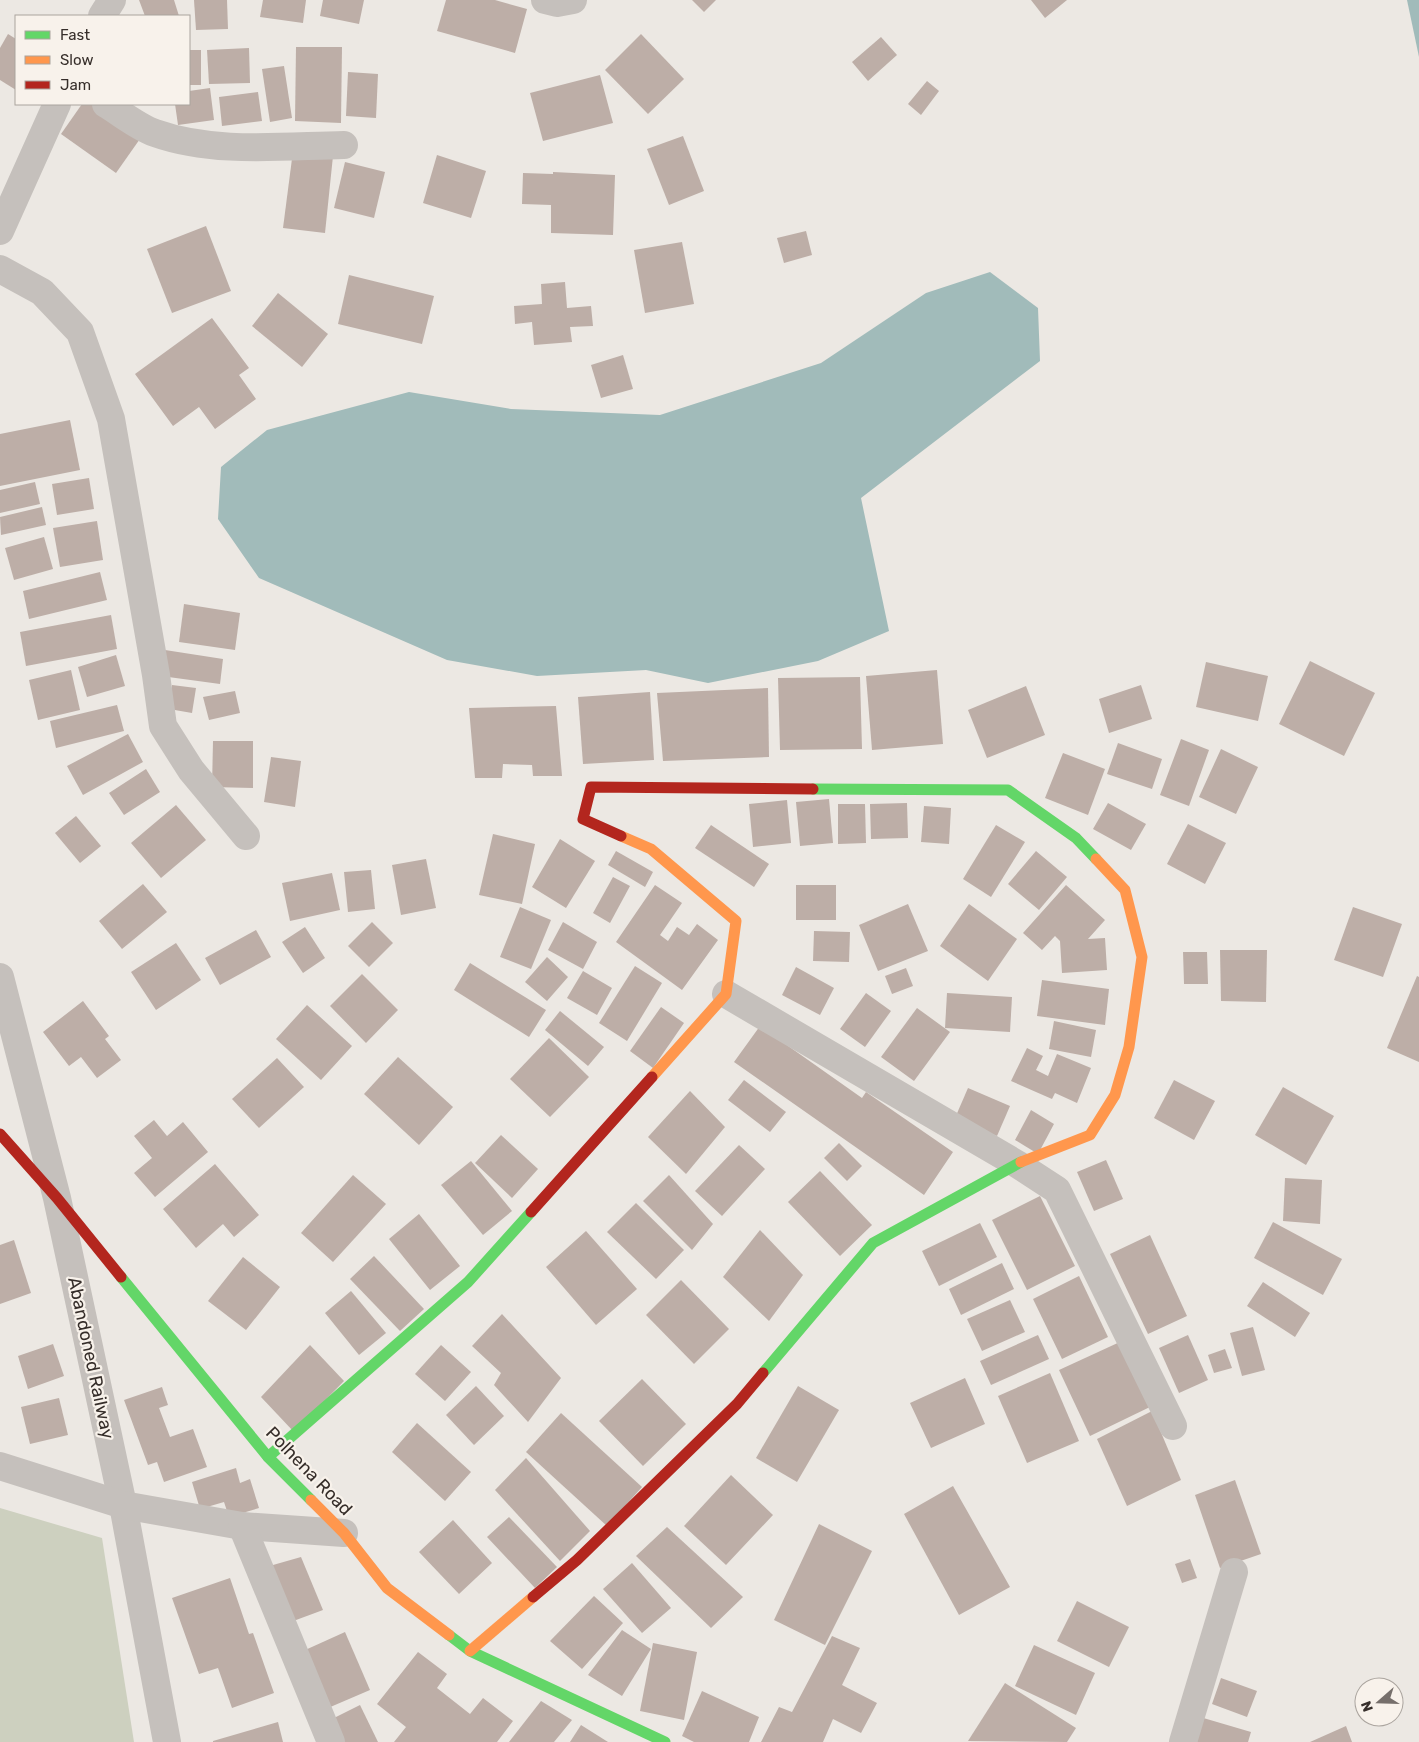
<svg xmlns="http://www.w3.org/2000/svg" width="1419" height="1742" font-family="Rubik,sans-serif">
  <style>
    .green { fill: #cdd0bf }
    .water { fill: #a1bbba }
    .building { fill: #bdaea7 }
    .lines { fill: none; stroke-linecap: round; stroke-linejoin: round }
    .street { stroke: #c5c0bc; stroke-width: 28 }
    .fast { stroke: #63d668; stroke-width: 11 }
    .slow { stroke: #ff974d; stroke-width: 11 }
    .jam { stroke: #b3261e; stroke-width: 11 }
    .labels { text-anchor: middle; stroke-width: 4.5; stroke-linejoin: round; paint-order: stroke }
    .street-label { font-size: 18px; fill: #362e2a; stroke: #f8f2eb }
  </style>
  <rect width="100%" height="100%" fill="#ece8e3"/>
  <!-- green -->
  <polygon class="green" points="0,1508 102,1538 134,1742 0,1742"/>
  <!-- water -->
  <g class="water">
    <polygon points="1407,0 1419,0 1419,57"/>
    <polygon points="990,272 1038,308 1040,361 861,498 889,631 818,661 708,683 646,670 537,676 447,660 259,578 218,519 221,467 267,430 409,392 511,409 660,415 821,363 926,293"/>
  </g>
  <!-- building -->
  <g class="building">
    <polygon points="139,0 174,0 179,16 145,16"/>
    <polygon points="194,0 227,0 228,29 196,30"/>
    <polygon points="263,0 306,0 303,23 260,17"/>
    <polygon points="323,0 364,0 359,24 320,16"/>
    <polygon points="446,0 495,0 527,9 515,53 437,31"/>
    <polygon points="692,0 716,0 704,12"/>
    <polygon points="1031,0 1067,0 1045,18"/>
    <polygon points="8,34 16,39 16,90 0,80 0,48"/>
    <polygon points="641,34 684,79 648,114 605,70"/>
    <polygon points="881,37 897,55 868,81 852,62"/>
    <polygon points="296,47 342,47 341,123 295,121"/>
    <polygon points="249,48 250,83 209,84 207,50"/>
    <rect x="189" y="50" width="12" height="35"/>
    <polygon points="284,66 292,118 270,122 262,69"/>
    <polygon points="348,72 378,74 376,118 346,116"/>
    <polygon points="600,75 613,123 543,141 530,93"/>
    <polygon points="927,81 939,91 921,115 908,104"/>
    <polygon points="210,88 214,120 178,125 175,104 189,104 189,91"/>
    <polygon points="258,92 262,121 222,126 219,97"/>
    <polygon points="82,104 96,104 142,136 116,173 61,134"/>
    <polygon points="683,136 704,191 669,205 647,149"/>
    <polygon points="293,151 333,156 325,233 283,228"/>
    <polygon points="437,155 486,171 471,218 423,203"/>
    <polygon points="345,162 385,172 374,218 334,208"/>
    <polygon points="553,172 615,175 613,235 551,233 551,205 522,204 523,173 553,174"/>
    <polygon points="206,226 231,291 172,313 147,249"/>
    <polygon points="806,231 812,255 784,263 777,238"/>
    <polygon points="682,242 694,304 645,313 634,250"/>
    <polygon points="349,275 434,296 422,344 338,324"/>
    <polygon points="565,282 567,308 591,306 593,326 570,327 572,342 534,345 532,322 515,324 514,306 542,304 541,284"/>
    <polygon points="278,293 328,334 302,367 252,326"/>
    <polygon points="212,318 249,368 239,375 256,399 215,429 199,407 173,426 135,374"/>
    <polygon points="623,355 633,389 601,398 591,365"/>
    <polygon points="70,420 80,470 0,486 0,434"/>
    <polygon points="89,478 94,509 57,515 52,484"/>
    <polygon points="35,482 40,504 0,513 0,490"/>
    <polygon points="42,507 46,525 1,535 0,517"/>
    <polygon points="97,521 103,560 60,567 53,528"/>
    <polygon points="44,537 53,569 14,580 5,548"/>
    <polygon points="100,572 107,600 29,619 23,591"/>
    <polygon points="184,604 240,613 235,650 179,642"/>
    <polygon points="111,615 117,649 26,666 20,632"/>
    <polygon points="165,650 223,659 220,684 161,676"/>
    <polygon points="116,655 125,686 87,697 78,667"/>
    <polygon points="1310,661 1375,693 1344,756 1279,724"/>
    <polygon points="1206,662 1268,676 1258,721 1196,707"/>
    <polygon points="71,670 80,710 38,720 29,680"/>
    <polygon points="937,670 943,744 872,750 866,676"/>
    <polygon points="860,677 862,749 780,750 778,678"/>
    <polygon points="172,685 196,688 192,713 169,709"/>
    <polygon points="1141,685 1152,719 1109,733 1099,699"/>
    <polygon points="1026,686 1045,735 987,758 968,710"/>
    <polygon points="768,688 769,757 663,761 657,693"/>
    <polygon points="235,691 240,713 209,720 203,697"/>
    <polygon points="650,692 654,760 583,764 578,697"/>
    <polygon points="117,705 124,731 56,748 50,721"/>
    <polygon points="556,706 562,776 533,776 532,765 503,764 502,778 475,778 469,708"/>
    <polygon points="128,734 143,762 83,795 67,766"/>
    <polygon points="1181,739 1209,750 1189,806 1160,795"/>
    <polygon points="213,741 253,741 253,788 212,787"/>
    <polygon points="1118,743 1162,759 1152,789 1107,774"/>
    <polygon points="1221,749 1258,767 1236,814 1199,797"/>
    <polygon points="1063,753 1105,769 1088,815 1045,798"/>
    <polygon points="271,757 301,761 295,807 264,802"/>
    <polygon points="146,769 160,792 124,815 109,793"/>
    <polygon points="829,799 833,843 800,846 796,802"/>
    <polygon points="787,800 791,843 753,847 749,804"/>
    <polygon points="907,803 908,838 871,839 870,804"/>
    <polygon points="1108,803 1146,824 1131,850 1093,829"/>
    <polygon points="838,804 865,804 866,843 838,844"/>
    <polygon points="176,805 206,840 161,878 131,843"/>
    <polygon points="924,806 951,808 949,844 921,842"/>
    <polygon points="76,816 101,846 80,863 55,833"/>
    <polygon points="1188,824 1226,843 1205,884 1167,864"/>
    <polygon points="711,825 769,864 754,887 695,848"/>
    <polygon points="996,825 1025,842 991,897 963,879"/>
    <polygon points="493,834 535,844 522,904 479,895"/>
    <polygon points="560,839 595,861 566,908 532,887"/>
    <polygon points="616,851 653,872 645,887 608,865"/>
    <polygon points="1036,851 1067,877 1039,910 1008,884"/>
    <polygon points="426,859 436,908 401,915 392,865"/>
    <polygon points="371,870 375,909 348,912 344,872"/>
    <polygon points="332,873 340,910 290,921 282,883"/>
    <polygon points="613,877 630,886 610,923 593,913"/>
    <polygon points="143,884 167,912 122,949 99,921"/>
    <polygon points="655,885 682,903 660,935 668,941 677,927 689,935 697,924 718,940 682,990 616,942"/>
    <rect x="796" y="885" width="40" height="35"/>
    <polygon points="1066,885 1105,920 1088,939 1105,938 1107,970 1062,973 1060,941 1055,936 1042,950 1023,933"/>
    <polygon points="908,904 928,951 878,971 859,925"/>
    <polygon points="969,904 1017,939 988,981 940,946"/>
    <polygon points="520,907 551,920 531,969 500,957"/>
    <polygon points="1353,907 1402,924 1383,977 1334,960"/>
    <polygon points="372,922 393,943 369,967 348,946"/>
    <polygon points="563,922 597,942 583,969 548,950"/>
    <polygon points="305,927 325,958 303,973 282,942"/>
    <polygon points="256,930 271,957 220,985 205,958"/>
    <polygon points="814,931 850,932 849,962 813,961"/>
    <polygon points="176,943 201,980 156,1010 131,972"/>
    <polygon points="1220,950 1267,950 1266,1002 1221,1001"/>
    <polygon points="1183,952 1207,952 1208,984 1184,984"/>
    <polygon points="547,957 568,977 547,1001 525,982"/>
    <polygon points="470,963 546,1010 529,1037 454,990"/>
    <polygon points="635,966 662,983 627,1041 599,1023"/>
    <polygon points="796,967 834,988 820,1015 782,995"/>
    <polygon points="906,968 913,986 892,994 885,976"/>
    <polygon points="583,971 612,988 597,1015 567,998"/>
    <polygon points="362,974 398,1010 366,1043 330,1006"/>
    <polygon points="1417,976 1419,977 1419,1062 1387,1048"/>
    <polygon points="1042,980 1109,989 1105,1025 1037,1016"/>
    <polygon points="866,993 891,1011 865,1047 840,1029"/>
    <polygon points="947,993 1012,997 1010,1032 945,1028"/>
    <polygon points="83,1001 109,1036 105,1039 121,1060 97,1078 81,1057 69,1066 43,1032"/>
    <polygon points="307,1005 352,1046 321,1080 276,1039"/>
    <polygon points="661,1007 684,1023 653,1068 630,1051"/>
    <polygon points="917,1008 950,1032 914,1081 881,1057"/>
    <polygon points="560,1011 604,1047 588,1066 545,1030"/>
    <polygon points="1054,1021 1096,1030 1091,1057 1049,1049"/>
    <polygon points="760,1026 862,1098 866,1092 953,1152 924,1195 734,1062"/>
    <polygon points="549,1038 589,1077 550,1117 510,1079"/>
    <polygon points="1027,1048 1043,1056 1036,1070 1048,1076 1057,1054 1091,1068 1077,1103 1055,1093 1052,1099 1011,1081"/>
    <polygon points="398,1057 453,1107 419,1145 364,1094"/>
    <polygon points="277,1058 304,1087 259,1128 232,1099"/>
    <polygon points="744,1080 786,1112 770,1132 728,1100"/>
    <polygon points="1174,1080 1215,1101 1194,1140 1154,1118"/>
    <polygon points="1283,1087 1334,1116 1306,1165 1255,1135"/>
    <polygon points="968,1088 1010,1106 997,1136 955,1118"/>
    <polygon points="690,1091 725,1127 686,1174 648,1137"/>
    <polygon points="1031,1110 1054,1124 1038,1154 1015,1140"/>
    <polygon points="154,1120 167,1136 183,1122 208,1152 155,1197 134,1173 152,1158 134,1136"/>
    <polygon points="501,1135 538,1169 512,1198 475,1163"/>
    <polygon points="839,1143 862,1166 847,1181 824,1158"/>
    <polygon points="739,1145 765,1169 722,1216 695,1191"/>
    <polygon points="1106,1160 1123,1199 1094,1211 1077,1172"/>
    <polygon points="471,1161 512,1211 483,1235 441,1185"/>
    <polygon points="215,1164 259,1215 234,1237 223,1224 196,1248 163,1209"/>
    <polygon points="820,1171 872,1225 840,1256 788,1202"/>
    <polygon points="353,1175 386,1204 333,1262 301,1233"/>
    <polygon points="669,1175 713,1224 692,1250 643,1201"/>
    <polygon points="1285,1178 1322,1180 1320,1224 1283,1221"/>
    <polygon points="1040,1196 1075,1266 1027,1290 992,1220"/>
    <polygon points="636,1203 684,1250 656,1279 607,1232"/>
    <polygon points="419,1214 460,1266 430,1290 389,1239"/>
    <polygon points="1273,1222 1342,1259 1323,1295 1254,1258"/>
    <polygon points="980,1223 997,1257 939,1286 922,1251"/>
    <polygon points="760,1230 803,1275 769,1321 723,1277"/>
    <polygon points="586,1231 637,1289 596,1325 546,1267"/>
    <polygon points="1150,1235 1187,1316 1148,1334 1110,1254"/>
    <polygon points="14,1240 31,1293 0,1304 0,1245"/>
    <polygon points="374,1256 424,1309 400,1331 350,1279"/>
    <polygon points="243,1257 280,1287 246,1330 208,1301"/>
    <polygon points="1002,1263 1014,1289 961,1315 949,1289"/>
    <polygon points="1079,1276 1108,1337 1062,1359 1033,1299"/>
    <polygon points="681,1280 729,1329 694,1364 646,1315"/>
    <polygon points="1263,1282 1310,1313 1295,1337 1247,1306"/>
    <polygon points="351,1291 386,1333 359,1355 325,1313"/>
    <polygon points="1010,1300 1025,1332 982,1351 967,1319"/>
    <polygon points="502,1314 561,1378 528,1422 494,1385 501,1373 472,1346"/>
    <polygon points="1253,1327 1265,1370 1242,1376 1230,1333"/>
    <polygon points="1038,1335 1049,1359 991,1385 980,1361"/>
    <polygon points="1188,1335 1208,1380 1179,1393 1159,1348"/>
    <polygon points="1122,1341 1152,1406 1090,1436 1059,1370"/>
    <polygon points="53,1344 64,1376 28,1389 18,1356"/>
    <polygon points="310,1345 344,1381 294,1432 261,1397"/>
    <polygon points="441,1345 471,1372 445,1401 415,1374"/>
    <polygon points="1225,1349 1232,1368 1214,1373 1208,1355"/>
    <polygon points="1050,1373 1079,1441 1027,1463 998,1396"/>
    <polygon points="965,1378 985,1424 931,1448 910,1403"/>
    <polygon points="642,1379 686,1424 643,1466 599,1421"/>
    <polygon points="476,1386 504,1416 474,1445 446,1415"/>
    <polygon points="798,1386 839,1410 797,1482 756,1458"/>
    <polygon points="162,1387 168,1405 159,1408 170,1437 193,1429 207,1467 164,1482 157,1462 148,1465 124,1400"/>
    <polygon points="59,1398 68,1435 30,1444 21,1407"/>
    <polygon points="1152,1411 1181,1480 1127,1506 1097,1439"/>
    <polygon points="561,1413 642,1487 607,1526 526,1452"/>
    <polygon points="417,1423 471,1472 445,1501 392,1452"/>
    <polygon points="526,1458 590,1531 560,1561 495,1490"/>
    <polygon points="236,1468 240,1483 250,1479 259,1508 229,1517 224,1502 200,1509 192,1482"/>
    <polygon points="731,1475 773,1515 726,1565 684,1526"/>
    <polygon points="1235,1480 1261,1554 1220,1568 1195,1495"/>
    <polygon points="953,1486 1010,1587 959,1615 904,1514"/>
    <polygon points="509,1517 557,1567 535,1588 487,1537"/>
    <polygon points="453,1520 492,1563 459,1594 419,1552"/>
    <polygon points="819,1524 872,1551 825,1645 774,1620"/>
    <polygon points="667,1527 743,1597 711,1628 636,1556"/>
    <polygon points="301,1557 323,1610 288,1623 266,1567"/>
    <polygon points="1190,1559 1197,1578 1182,1583 1175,1564"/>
    <polygon points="632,1563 671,1608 642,1633 603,1589"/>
    <polygon points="230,1578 249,1634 253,1633 274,1693 232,1708 218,1668 199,1674 172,1598"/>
    <polygon points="594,1596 623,1623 582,1669 550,1641"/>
    <polygon points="1077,1601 1129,1627 1109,1667 1057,1641"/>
    <polygon points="622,1630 651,1649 622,1696 588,1675"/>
    <polygon points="345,1632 370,1690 328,1708 303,1651"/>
    <polygon points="832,1636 860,1648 842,1685 877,1703 861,1733 833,1719 823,1742 761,1742 779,1707 792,1712"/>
    <polygon points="653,1643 697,1652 684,1720 640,1711"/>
    <polygon points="1034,1645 1095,1673 1076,1715 1015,1686"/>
    <polygon points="418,1652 447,1674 437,1688 470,1714 483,1698 513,1721 497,1742 394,1742 406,1727 377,1704"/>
    <polygon points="1221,1678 1257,1691 1247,1717 1212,1704"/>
    <polygon points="1005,1683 1076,1728 1067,1742 968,1741"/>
    <polygon points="702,1691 759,1717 749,1742 694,1742 682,1736"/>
    <polygon points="541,1701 572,1720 554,1742 509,1742"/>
    <polygon points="360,1705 378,1742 323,1742 316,1727"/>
    <polygon points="1200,1717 1251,1732 1248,1742 1193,1742"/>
    <polygon points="278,1722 283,1742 213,1742 213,1741"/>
    <polygon points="581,1725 608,1742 570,1742"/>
    <polygon points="1346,1726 1352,1742 1310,1742"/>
  </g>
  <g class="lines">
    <!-- street -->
    <g class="street">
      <polyline points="545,0 557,3 573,0"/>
      <polyline points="102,16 112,0"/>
      <path d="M106 104C121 113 138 127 155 133 214 154 282 146 344 145"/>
      <polyline points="0,231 57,104"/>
      <polyline points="0,269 42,292 80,332 111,419 156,675 163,726 191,770 246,836"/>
      <polyline points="0,977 57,1198 123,1505 167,1742"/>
      <polyline points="726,994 1017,1164 1057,1190 1173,1426"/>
      <polyline points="0,1466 123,1505 242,1526 344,1533"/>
      <polyline points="242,1526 331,1742"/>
      <polyline points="1183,1742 1234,1572"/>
    </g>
    <!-- fast -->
    <g class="fast">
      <polyline points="813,789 1008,790 1076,838 1096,859"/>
      <polyline points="121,1277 268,1457 311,1500"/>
      <polyline points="763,1373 873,1243 1021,1162"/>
      <polyline points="268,1457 468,1282 531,1212"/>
      <polyline points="449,1635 470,1651 665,1742"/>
    </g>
    <!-- slow -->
    <g class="slow">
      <polyline points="621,836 651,849 736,921 726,994 652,1077"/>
      <polyline points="1021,1162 1090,1135 1115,1095 1129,1047 1142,957 1125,890 1096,859"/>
      <polyline points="311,1500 344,1533 387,1588 449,1635"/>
      <polyline points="470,1651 533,1597"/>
    </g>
    <!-- jam -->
    <g class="jam">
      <polyline points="621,836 583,819 591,787 813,789"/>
      <polyline points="0,1134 57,1198 121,1277"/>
      <polyline points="531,1212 652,1077"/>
      <polyline points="533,1597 577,1560 737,1404 763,1373"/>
    </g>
  </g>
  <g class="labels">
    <!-- street labels -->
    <g class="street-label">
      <text transform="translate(91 1358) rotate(78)" y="6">Abandoned Railway</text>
      <text transform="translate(309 1471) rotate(46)" y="6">Polhena Road</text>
    </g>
  </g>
  <!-- legend -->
  <rect x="15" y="15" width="175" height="90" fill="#f8f2eb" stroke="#aaa49e"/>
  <rect x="25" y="31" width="25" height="8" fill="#63d668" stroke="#aaa49e"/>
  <text x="60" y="40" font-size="15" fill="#362e2a">Fast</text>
  <rect x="25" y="56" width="25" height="8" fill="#ff974d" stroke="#aaa49e"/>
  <text x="60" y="65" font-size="15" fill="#362e2a">Slow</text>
  <rect x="25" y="81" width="25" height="8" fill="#b3261e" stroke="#aaa49e"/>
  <text x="60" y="90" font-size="15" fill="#362e2a">Jam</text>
  <!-- north arrow -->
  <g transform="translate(1379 1702) rotate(250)"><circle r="24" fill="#f8f2eb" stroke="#aaa49e"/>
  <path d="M0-4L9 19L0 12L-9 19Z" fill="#766f6b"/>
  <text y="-8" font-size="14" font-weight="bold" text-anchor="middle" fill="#362e2a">N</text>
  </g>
</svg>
